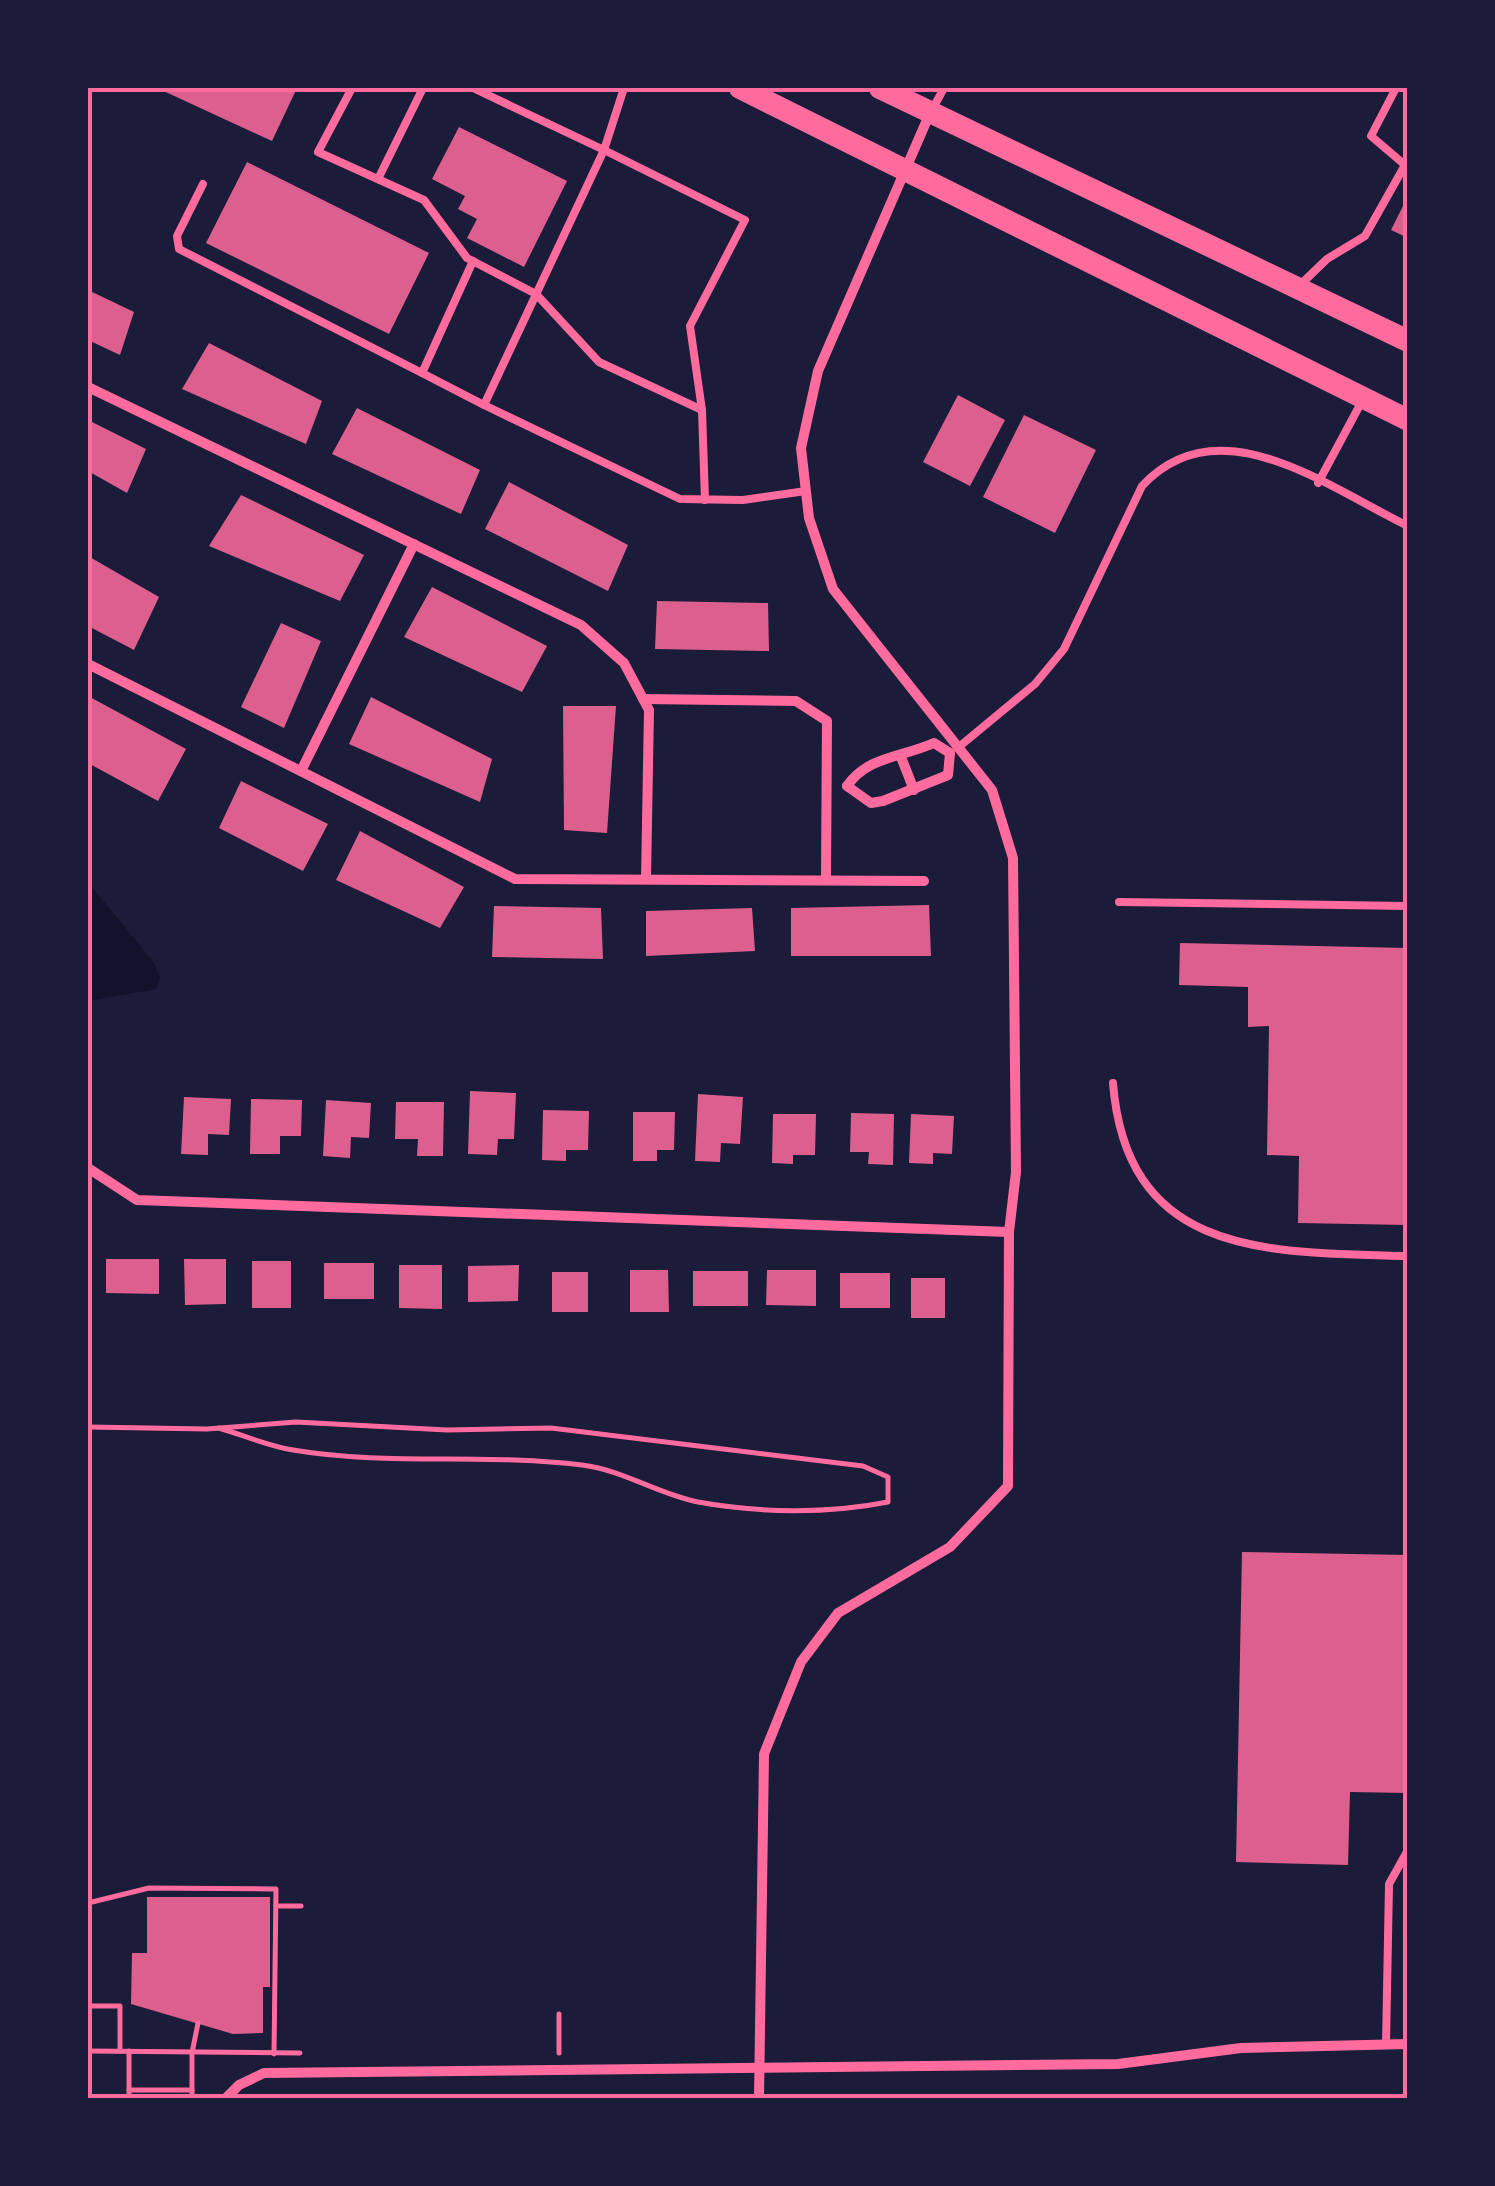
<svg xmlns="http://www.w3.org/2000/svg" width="1495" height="2186" font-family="Jost,sans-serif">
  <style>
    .water { fill: #12122b }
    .building { fill: #dd5f8e }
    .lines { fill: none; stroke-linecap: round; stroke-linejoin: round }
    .path { stroke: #ff6b9d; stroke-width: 5 }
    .service { stroke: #ff6b9d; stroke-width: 8 }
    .minor { stroke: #ff6b9d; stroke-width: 10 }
    .primary { stroke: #ff6b9d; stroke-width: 22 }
    .neatline { fill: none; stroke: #ff6b9d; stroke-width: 4 }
  </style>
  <rect width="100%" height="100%" fill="#1b1b3a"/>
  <!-- water -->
  <polygon class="water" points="88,882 154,963 160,978 156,989 88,1001"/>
  <!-- building -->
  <g class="building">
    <polygon points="157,88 297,88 272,141"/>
    <polygon points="459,127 567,181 524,267 467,238 477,219 458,209 465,196 432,179"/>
    <polygon points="247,162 429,253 389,334 206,243"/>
    <polygon points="1408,196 1408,238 1391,230"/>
    <polygon points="88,290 134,312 120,355 88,340"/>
    <polygon points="209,343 322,401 306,444 182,389"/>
    <polygon points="958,395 1005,420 970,486 923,462"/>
    <polygon points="357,408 480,470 461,514 332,454"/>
    <polygon points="1024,415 1096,450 1055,533 983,497"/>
    <polygon points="88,420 146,449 127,493 88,471"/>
    <polygon points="509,482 628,545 608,591 485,529"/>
    <polygon points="241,495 364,555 340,601 209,546"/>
    <polygon points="88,556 159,597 134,650 88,626"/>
    <polygon points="432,587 547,646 522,692 404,637"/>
    <polygon points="657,601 768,603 769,651 655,649"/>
    <polygon points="281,623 321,641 284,728 241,707"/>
    <polygon points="88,696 186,749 158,801 88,763"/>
    <polygon points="371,697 492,759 480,802 349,744"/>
    <polygon points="563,706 616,706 607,833 564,830"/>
    <polygon points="241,781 328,824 303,871 219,828"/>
    <polygon points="360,831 464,887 440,928 336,880"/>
    <polygon points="929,905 931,956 791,956 791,908"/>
    <polygon points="494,906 601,908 603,959 492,957"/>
    <polygon points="752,908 755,951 646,956 646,911"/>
    <polygon points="1180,943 1408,948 1408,1225 1298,1223 1299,1156 1267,1155 1269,1026 1248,1027 1248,987 1179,985"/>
    <polygon points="470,1091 516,1093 514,1139 498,1139 497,1155 468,1154"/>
    <polygon points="698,1094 743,1097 740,1144 721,1143 720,1162 695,1161"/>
    <polygon points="184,1097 231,1099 229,1135 208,1134 208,1155 181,1154"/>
    <polygon points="251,1099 302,1100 301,1136 280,1136 280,1154 250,1154"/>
    <polygon points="326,1100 371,1103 369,1138 351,1137 350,1158 323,1156"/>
    <polygon points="396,1102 444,1102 443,1156 417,1156 418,1139 395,1139"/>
    <polygon points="543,1110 589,1111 588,1150 566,1150 566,1161 542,1160"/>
    <polygon points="633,1112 675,1112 674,1150 657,1150 657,1161 633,1161"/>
    <polygon points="851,1113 894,1114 893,1165 868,1164 869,1152 850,1152"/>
    <polygon points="773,1114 816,1114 815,1155 793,1155 793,1164 772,1163"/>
    <polygon points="911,1114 954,1116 952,1154 933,1153 933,1164 909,1163"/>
    <polygon points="106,1259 159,1259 159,1294 106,1293"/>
    <polygon points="184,1259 226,1259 226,1304 185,1305"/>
    <rect x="252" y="1261" width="39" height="47"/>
    <rect x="324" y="1263" width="50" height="36"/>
    <polygon points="399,1265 442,1265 442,1309 399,1308"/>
    <polygon points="519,1265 518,1301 468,1302 468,1266"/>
    <polygon points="630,1270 668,1270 669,1312 630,1312"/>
    <polygon points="767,1270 816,1270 816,1306 766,1305"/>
    <rect x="693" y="1271" width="55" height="35"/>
    <rect x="552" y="1272" width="36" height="40"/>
    <rect x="840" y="1273" width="50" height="35"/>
    <rect x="911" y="1278" width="34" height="40"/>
    <polygon points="1242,1552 1408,1555 1408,1793 1350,1792 1348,1865 1236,1862"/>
    <polygon points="147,1897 270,1897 270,1987 263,1987 263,2033 233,2034 131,2004 132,1953 147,1953"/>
  </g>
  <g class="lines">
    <!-- path -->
    <g class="path">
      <path d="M88 1427 207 1429 296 1422 447 1430 551 1428 863 1466 888 1477V1502C828 1514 759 1513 698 1502 658 1494 623 1470 582 1465 486 1453 388 1466 293 1450 268 1446 243 1435 219 1428"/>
      <polyline points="88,1903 149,1888 276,1889 274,2054"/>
      <polyline points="276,1906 301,1906"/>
      <polyline points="88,2006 120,2006 120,2051"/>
      <polyline points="559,2014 559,2053"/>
      <polyline points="88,2051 300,2053"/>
      <polyline points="129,2051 129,2098"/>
      <polyline points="129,2090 192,2090"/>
      <polyline points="192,2098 192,2053 198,2023"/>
    </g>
    <!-- service -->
    <g class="service">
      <polyline points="352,88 318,152 424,200 467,258 536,294 599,362 702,410 705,500"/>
      <polyline points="473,88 604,150 624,88"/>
      <polyline points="932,110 944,88"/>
      <polyline points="378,179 423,88"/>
      <polyline points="203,184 177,236 179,249 422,373"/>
      <polyline points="473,261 422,373 484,405"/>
      <polyline points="1300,285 1327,259 1365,236 1405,165 1371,136 1396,88"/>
      <polyline points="702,410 690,326 745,220 604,150 484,405 680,499 743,500 806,491"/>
      <polyline points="1318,483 1361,403"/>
      <path d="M960 746 1035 684 1064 649 1142 486C1219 403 1327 487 1408 526"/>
      <polyline points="1119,902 1408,906"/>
      <path d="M1113 1083C1127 1259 1271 1252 1408 1256"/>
      <polyline points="1386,2045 1389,1884 1408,1850"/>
    </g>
    <!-- minor -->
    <g class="minor">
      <polyline points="88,387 581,625 624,663 649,710 646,879"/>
      <polyline points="88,664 515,879 924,881"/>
      <polyline points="643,699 796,701 827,721 826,880"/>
      <polyline points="901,757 914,790"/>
      <polyline points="301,771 414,544"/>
      <polyline points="847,786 871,803 883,801 948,775 950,753"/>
      <path d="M847 786C868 756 900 758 934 743L950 753"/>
      <polyline points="88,1168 137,1200 1009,1232"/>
      <polyline points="226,2098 239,2085 264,2073 1118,2064 1241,2048 1408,2044"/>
      <polyline points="759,2098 764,1754 801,1662 838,1613 950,1547 1008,1486 1009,1232 1016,1172 1013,858 992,790 833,589 809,518 801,448 818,371 930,113"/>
    </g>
    <!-- primary -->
    <g class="primary">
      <polyline points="740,88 1408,420"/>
      <polyline points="880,88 1408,341"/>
    </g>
  </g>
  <!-- border -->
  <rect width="1495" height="2186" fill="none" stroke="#1b1b3a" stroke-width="180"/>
  <rect x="90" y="90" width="1315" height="2006" class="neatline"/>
</svg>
